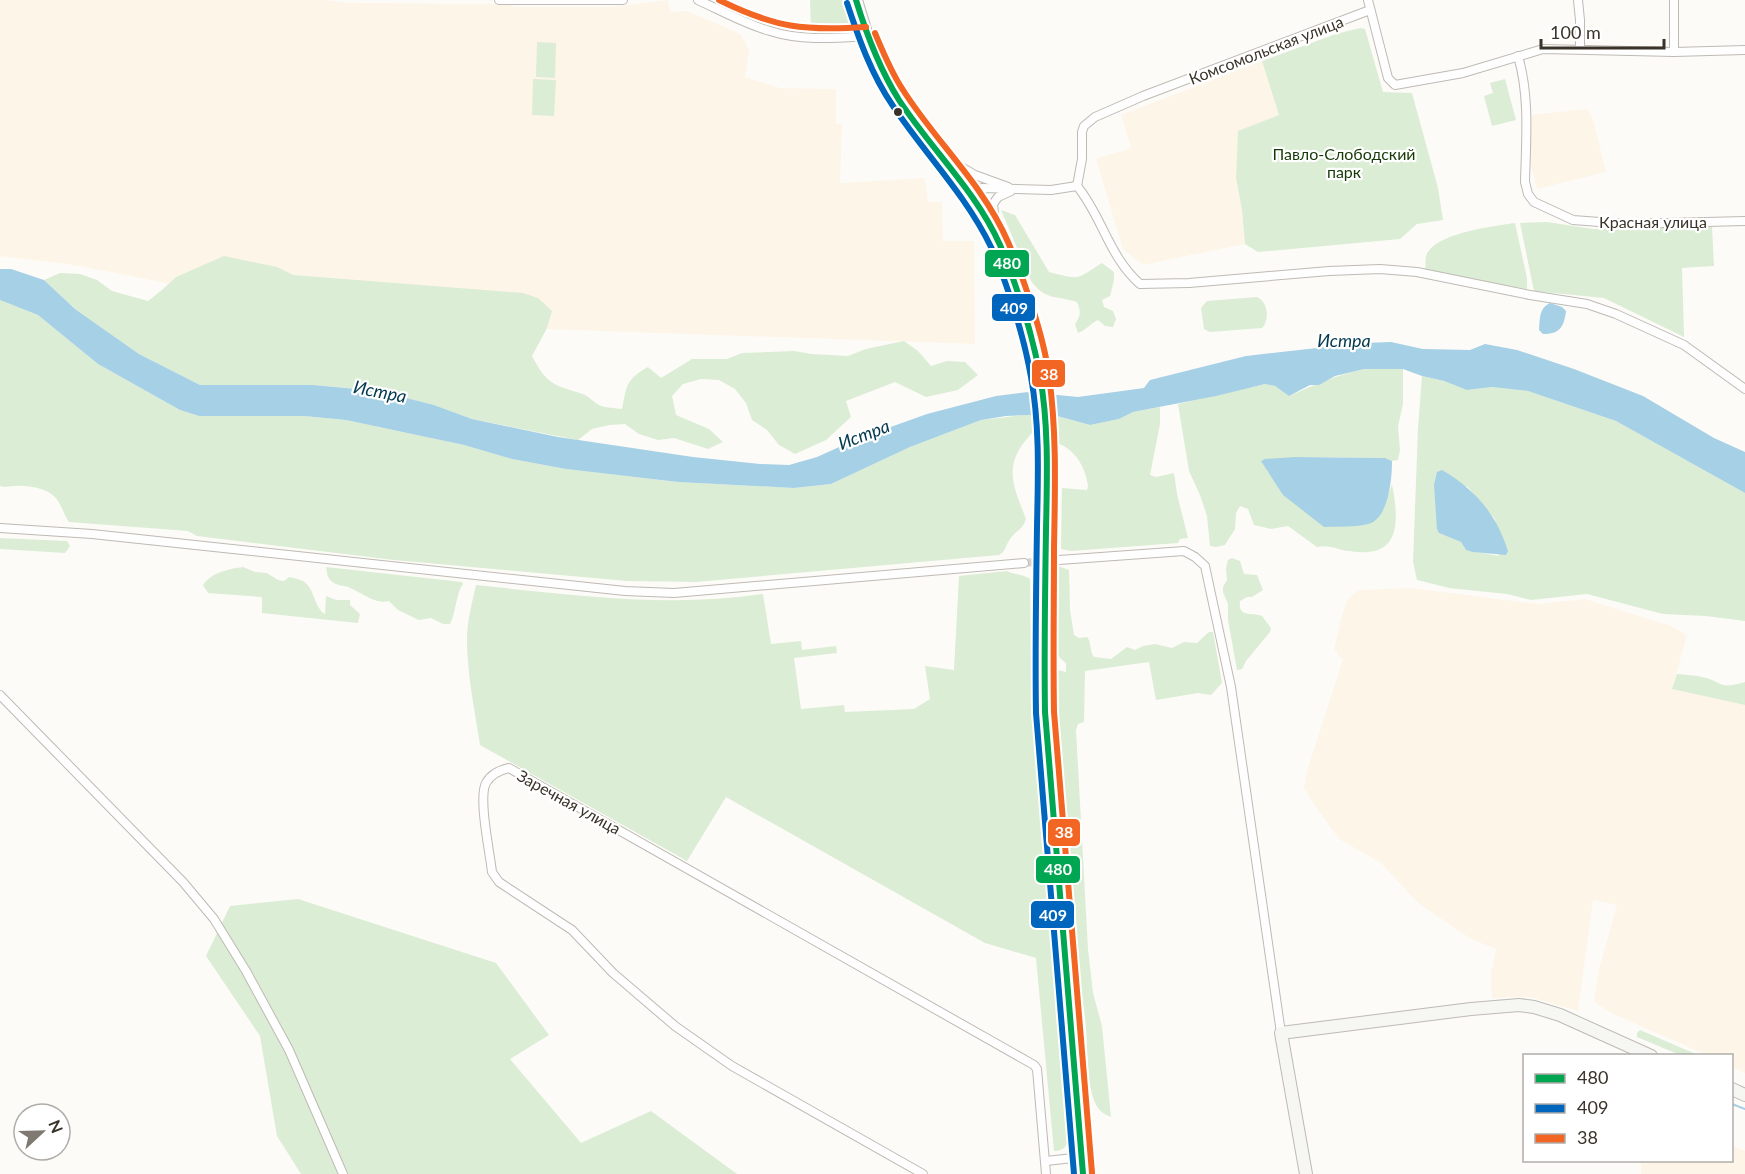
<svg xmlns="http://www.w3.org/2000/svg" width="1745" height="1174" font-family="Lato,sans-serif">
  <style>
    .built { fill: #fef5e9 }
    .green { fill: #dbedd4; fill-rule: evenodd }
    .water { fill: #a6d0e5 }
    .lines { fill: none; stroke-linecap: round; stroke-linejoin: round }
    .stream { stroke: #a6d0e5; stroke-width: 2 }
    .street-tunnel { stroke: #d6d3cf; stroke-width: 8; stroke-dasharray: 8 4; stroke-linecap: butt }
    .street-casing { stroke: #bebab4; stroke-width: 10 }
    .secondary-casing { stroke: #bebab4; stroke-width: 14 }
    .street { stroke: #fffefe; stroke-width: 8 }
    .secondary { stroke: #f6f6f2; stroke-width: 12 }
    .bus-1-casing { stroke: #fff; stroke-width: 10 }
    .bus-2-casing { stroke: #fff; stroke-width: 10 }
    .bus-3-casing { stroke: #fff; stroke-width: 10 }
    .bus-1 { stroke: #00a651; stroke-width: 6 }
    .bus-2 { stroke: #0065bd; stroke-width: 6 }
    .bus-3 { stroke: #f26522; stroke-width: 6 }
    .bus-dot { fill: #3a3329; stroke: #fff; stroke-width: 2 }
    .labels { text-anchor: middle; stroke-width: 4.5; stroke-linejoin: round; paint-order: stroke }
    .street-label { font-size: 16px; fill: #3a3329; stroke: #fff }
    .park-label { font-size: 16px; fill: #173a08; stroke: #fff }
    .water-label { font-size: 18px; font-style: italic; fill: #03394f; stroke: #fff }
    .line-badge { stroke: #fff; stroke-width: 2 }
    .badge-label { font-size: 16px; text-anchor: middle; font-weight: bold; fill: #fff }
  </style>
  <rect width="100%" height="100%" fill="#fdfbf8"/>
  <!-- built -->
  <g class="built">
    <polygon points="0,0 325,0 348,3 513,4 513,7 613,7 668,0 670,12 687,11 736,32 742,36 749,51 745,77 780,88 836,89 836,124 842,124 840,183 925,178 928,202 942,202 943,241 974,241 975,344 372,323 74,265 0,256"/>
    <polygon points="1262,61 1279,115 1238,132 1236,178 1242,210 1245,244 1143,265 1123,249 1096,159 1131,148 1121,115"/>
    <polygon points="1587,109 1593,119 1606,172 1537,189 1528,153 1530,115"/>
    <polygon points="1411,588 1538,604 1585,599 1671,626 1687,635 1672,689 1745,705 1745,1073 1732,1067 1732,1056 1707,1055 1613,1014 1594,1002 1599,969 1617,905 1593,900 1578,1011 1530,997 1492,998 1491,975 1496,949 1471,939 1418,903 1381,863 1339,839 1313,803 1304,788 1307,771 1343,659 1337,655 1338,652 1334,650 1342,615 1348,599 1359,590"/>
    <polygon points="1732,1145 1745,1151 1745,1174 1641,1174 1641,1161 1732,1160"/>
  </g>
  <!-- green -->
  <g class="green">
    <polygon points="810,0 846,0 851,26 849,29 811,29"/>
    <polygon points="1360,28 1365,29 1383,92 1412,93 1438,188 1443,220 1417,224 1400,239 1258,252 1245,244 1242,210 1236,178 1238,131 1279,115 1262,61 1336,34"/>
    <polygon points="537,42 556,43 555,78 536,77"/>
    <polygon points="533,79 556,80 554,116 532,115"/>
    <polygon points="1505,79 1516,120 1492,126 1484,96 1493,93 1490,83"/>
    <path d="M1001 210 1015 215 1049 272C1081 280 1075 280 1102 263L1114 272V280L1110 296 1102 300 1104 307 1113 311 1116 319 1113 327 1105 326 1098 320C1090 324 1086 330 1078 333L1075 324C1081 316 1081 311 1077 302 1055 295 1046 301 1031 281Z"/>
    <polygon points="1547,222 1593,229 1712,227 1714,266 1682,268 1684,337 1604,298 1534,291 1520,223"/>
    <path d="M1515 223 1527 278V289L1425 272C1426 267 1425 262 1426 257 1432 233 1495 226 1515 223Z"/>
    <path d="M224 256 277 267 293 275 523 293 538 298 552 311 547 328 532 356C547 385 554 385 583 394 589 396 593 402 599 405 605 408 615 408 622 409 627 386 625 380 648 367L661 378 692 359H727L742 353 794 351 812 354 848 356 866 349 904 341 918 351 931 366 947 361 965 362 978 375 958 390 926 397 895 382 846 401 851 417 826 440 795 454 779 445 767 430 752 420 746 403 735 389 719 380 701 379 683 384 672 396 676 415 709 429 723 442 708 449 674 438 658 440 639 434 625 424 609 425 592 429 578 440 472 419 434 405 379 391 313 385H200L139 354 75 309 44 280 60 273 80 274 97 280 112 291 148 301 162 290 176 277Z"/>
    <path d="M1257 297C1268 302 1270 320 1262 328L1210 332 1204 329 1201 308 1207 301Z"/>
    <path d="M0 300 38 315 98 364 180 410 199 416H304L346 420 464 445 512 459 566 469 678 482 794 488 831 484 910 447 981 420 1033 414V432C1002 464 1012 483 1026 519 1022 531 1016 530 1010 539 1005 546 1007 550 999 555L696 582 627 581 394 560 197 536 188 531 69 522C64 515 62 507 58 501 50 488 28 485 14 486 8 486 6 488 0 486Z"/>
    <path d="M1364 369H1403V404L1398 426 1400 450 1398 460 1392 461 1385 458 1295 457 1267 471 1273 477 1283 495 1383 510 1392 484C1399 521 1402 560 1349 551 1338 550 1329 544 1317 547L1288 526 1271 529 1254 525 1248 509 1240 506 1236 513 1235 529 1225 545 1216 547 1210 546 1207 516 1200 495 1189 471 1178 404 1265 384 1275 386 1289 396C1314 385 1337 375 1364 369Z"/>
    <path d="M1422 376 1444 381 1467 390 1492 387 1528 391 1616 421 1745 493V621L1706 616 1663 614 1587 594 1531 600 1507 594 1449 588 1417 580 1413 562 1418 428ZM1467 486 1495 519 1499 556 1466 550 1461 542 1439 533Z"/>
    <path d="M1160 407V424L1150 475 1156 477 1174 473 1177 494 1188 538 1180 539 1178 543 1071 551 1061 549 1062 488 1087 490 1088 486C1086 469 1076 450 1059 444L1057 416 1090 425 1119 419 1133 412Z"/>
    <polygon points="0,538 67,541 70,546 65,553 0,549"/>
    <path d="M1232 558 1240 561 1244 574 1257 575 1263 590 1252 597H1247L1240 601C1238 618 1251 612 1262 616L1271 628 1270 632 1246 661 1242 669 1237 670 1228 620V604L1223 592V587L1227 580 1226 568 1228 560Z"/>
    <path d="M1055 565 1069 570 1070 610 1074 635 1079 638 1087 637C1092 643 1089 651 1094 657L1111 659 1127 647 1135 650 1143 646 1155 644 1172 648 1184 642 1197 643 1209 632H1213L1222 683 1211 695 1198 693 1156 700 1149 662 1085 671 1084 722 1078 724 1076 730 1088 949 1093 993 1102 1026 1111 1117C1100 1113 1095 1106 1092 1094 1086 1071 1088 1042 1085 1017 1068 903 1062 787 1054 672L1058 670 1066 672V663L1060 658 1053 646Z"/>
    <path d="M243 567 255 572 267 573 278 580 284 581 289 577C294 578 299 579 303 581 315 588 314 608 325 614L326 596 336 600H350V605L360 614 358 623 262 613V597L208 593 203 585C212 572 229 569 243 567Z"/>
    <path d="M326 567 462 582 463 584C456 593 456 613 450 624H443L431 618 419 620 398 610 389 601C374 605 362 592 348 587 342 585 337 586 331 581 327 577 327 572 326 567Z"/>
    <path d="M1007 571C1015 575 1023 574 1030 579L1031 658 1070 1135C1067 1144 1066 1151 1054 1151L1036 958 985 943 726 797 687 861 480 745C475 711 467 675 467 640 467 621 472 603 476 585 573 595 666 608 763 594L771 644 801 641 802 650 836 646 837 653 794 658 801 709 844 705 845 712 914 709 930 699 925 666 954 670 959 576Z"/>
    <path d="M1677 674C1685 675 1694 675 1702 677 1724 682 1718 690 1745 682V705L1672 689Z"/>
    <polygon points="298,899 496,963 549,1035 510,1059 581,1143 651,1111 737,1174 301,1174 277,1136 260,1036 206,956 230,906"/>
    <polygon points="1640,1030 1698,1055 1680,1055 1637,1037 1637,1033"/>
  </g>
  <!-- water -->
  <g class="water">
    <polygon points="0,269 11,269 44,280 75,309 139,354 200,385 313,385 379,391 434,405 472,419 558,437 693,457 760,464 789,465 817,457 857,439 927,414 996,396 1028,392 1078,397 1144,388 1150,380 1246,356 1362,343 1391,342 1423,349 1470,350 1485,344 1517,350 1574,369 1643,396 1714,438 1745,452 1745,493 1616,421 1528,391 1492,387 1467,390 1444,381 1422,376 1403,369 1364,369 1335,376 1319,385 1310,385 1289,396 1275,386 1265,384 1216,396 1133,412 1119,419 1090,425 1050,414 1006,416 981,420 910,447 831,484 794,488 678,482 566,469 512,459 464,445 346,420 304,416 199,416 180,410 98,364 38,315 0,300"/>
    <path d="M1550 303 1562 307 1566 311C1564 327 1560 334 1543 334L1539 330C1540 319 1539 308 1550 303Z"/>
    <path d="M1295 457 1385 458 1392 461C1392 478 1389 519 1368 524 1354 528 1338 526 1324 527L1283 495 1261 461 1265 459Z"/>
    <path d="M1442 470C1476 490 1496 514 1508 551L1506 555 1473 552 1466 550 1461 542 1439 533 1437 529 1434 485 1437 472Z"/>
  </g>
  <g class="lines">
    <!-- stream -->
    <polyline class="stream" points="1732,1104 1745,1109"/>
    <!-- street-tunnel -->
    <polyline class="street-tunnel" points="1024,563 1059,560"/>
    <!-- street casing -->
    <g class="street-casing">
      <g id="street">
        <polyline points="499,0 623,0"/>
        <path d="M698 0C722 11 745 24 770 31 801 41 835 38 867 36"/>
        <polyline points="1368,0 1388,78 1395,85 1463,73 1543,49 1674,52 1745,50"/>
        <polyline points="1578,0 1580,20 1580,49"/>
        <polyline points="1674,52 1674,0"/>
        <path d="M1518 56C1530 97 1526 140 1525 182L1528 194 1534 202 1573 220 1626 224 1745 221"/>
        <polyline points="949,160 975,175 1008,187"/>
        <path d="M1077 186C1102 216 1109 257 1140 284L1189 283 1329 271 1380 269 1417 272 1530 295 1587 304 1616 314 1684 345 1745 389"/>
        <polyline points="1077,186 1082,159 1082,132 1084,126 1095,117 1143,96 1370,10"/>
        <polyline points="971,194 982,188 1051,190 1077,186"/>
        <polyline points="996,231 993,204 998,197 1011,191"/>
        <polyline points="0,528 92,534 625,591 674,593 1024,563"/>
        <polyline points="1059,560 1184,551 1195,557 1205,566 1231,687 1281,1033"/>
        <polyline points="0,695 183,882 214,919 246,971 289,1050 343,1174"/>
        <polyline points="1046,1161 1082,1157"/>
        <path d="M923 1174 732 1066 675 1026 613 973 572 930 499 882 492 872C490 853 478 798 486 783 491 774 500 770 509 768L1034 1065 1037 1069 1046 1174"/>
      </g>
    </g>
    <!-- secondary casing -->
    <g class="secondary-casing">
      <g id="secondary">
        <polyline points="856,0 867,36 879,66 900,101 958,177 987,220 1000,246 1024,313 1040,376 1047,448 1044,643 1045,712 1083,1174"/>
        <polyline points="1732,1089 1745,1095"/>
        <polyline points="1306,1174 1281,1033 1471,1009 1519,1005 1534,1007 1560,1015 1651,1056"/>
      </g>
    </g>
    <!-- street -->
    <use href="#street" class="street"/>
    <!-- secondary -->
    <use href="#secondary" class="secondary"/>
    <!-- bus-1 casing -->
    <g class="bus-1-casing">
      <path id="bus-1" d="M856 0C867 36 879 68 899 100 931 149 976 191 1000 245 1017 286 1032 332 1040 376 1049 426 1047 479 1046 530 1045 591 1044 651 1045 712L1083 1174"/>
    </g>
    <!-- bus-2 casing -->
    <g class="bus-2-casing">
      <path id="bus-2" d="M847 3C859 39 871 74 893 106 925 154 966 195 991 247 1008 285 1024 337 1031 377 1040 426 1038 477 1037 527 1036 589 1035 651 1036 713L1074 1174"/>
    </g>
    <!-- bus-3 casing -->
    <g class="bus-3-casing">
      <g id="bus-3">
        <path d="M719 0C776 28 804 31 866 27"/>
        <path d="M875 33C883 52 891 72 903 90 936 142 983 184 1008 242 1024 279 1044 337 1049 376 1057 434 1055 491 1054 548 1054 603 1053 657 1054 712L1092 1173"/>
      </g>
    </g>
    <!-- bus-1 -->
    <use href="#bus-1" class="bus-1"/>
    <!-- bus-2 -->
    <use href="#bus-2" class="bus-2"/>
    <!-- bus-3 -->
    <use href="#bus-3" class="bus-3"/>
  </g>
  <!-- markers -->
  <circle class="bus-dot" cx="898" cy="112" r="5"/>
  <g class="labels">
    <!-- street labels -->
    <g class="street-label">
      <text transform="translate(1266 50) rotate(-21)" y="6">Комсомольская улица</text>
      <text x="1653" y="228">Красная улица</text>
      <text transform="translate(569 802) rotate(29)" y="6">Заречная улица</text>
    </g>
    <!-- park labels -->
    <g class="park-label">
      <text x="1344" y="160">Павло-Слободский<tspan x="1344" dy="18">парк</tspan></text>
    </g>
    <!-- water labels -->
    <g class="water-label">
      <text x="1344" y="347">Истра</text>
      <text transform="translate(380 392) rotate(11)" y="6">Истра</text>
      <text transform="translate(864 435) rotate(-21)" y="6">Истра</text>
    </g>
  </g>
  <g class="line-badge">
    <rect x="984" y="249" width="46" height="29" rx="6" fill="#00a651"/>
    <rect x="991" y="293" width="45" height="29" rx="6" fill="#0065bd"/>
    <rect x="1031" y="359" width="35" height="29" rx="6" fill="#f26522"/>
    <rect x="1047" y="818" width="34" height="29" rx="6" fill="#f26522"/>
    <rect x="1035" y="855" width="46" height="29" rx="6" fill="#00a651"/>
    <rect x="1030" y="900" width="45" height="29" rx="6" fill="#0065bd"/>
  </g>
  <g class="badge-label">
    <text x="1007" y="269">480</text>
    <text x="1014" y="314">409</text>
    <text x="1049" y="380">38</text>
    <text x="1064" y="838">38</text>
    <text x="1058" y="875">480</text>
    <text x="1053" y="921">409</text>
  </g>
  <!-- legend -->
  <rect x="1523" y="1054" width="210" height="108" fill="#ffffff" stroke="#b0ada9" stroke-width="1.5"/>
  <rect x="1535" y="1074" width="30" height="9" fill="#00a651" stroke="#b0ada9" stroke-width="1.5"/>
  <text x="1577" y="1084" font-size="18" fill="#3a3329">480</text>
  <rect x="1535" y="1104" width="30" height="9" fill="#0065bd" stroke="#b0ada9" stroke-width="1.5"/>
  <text x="1577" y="1114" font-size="18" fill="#3a3329">409</text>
  <rect x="1535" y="1134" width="30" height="9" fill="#f26522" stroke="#b0ada9" stroke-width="1.5"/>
  <text x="1577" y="1144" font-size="18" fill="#3a3329">38</text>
  <!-- north arrow -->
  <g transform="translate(42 1132) rotate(68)"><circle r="28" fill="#ffffff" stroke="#b0ada9" stroke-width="1.5"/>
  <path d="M0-4.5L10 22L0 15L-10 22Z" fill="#7e7971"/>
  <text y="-9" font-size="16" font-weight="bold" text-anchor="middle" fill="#3a3329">N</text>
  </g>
  <!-- scale -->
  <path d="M1541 39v9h123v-9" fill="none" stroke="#3a3329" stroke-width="3"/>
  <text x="1550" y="39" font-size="18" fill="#3a3329" stroke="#ffffff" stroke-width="4.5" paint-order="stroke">100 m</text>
</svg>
